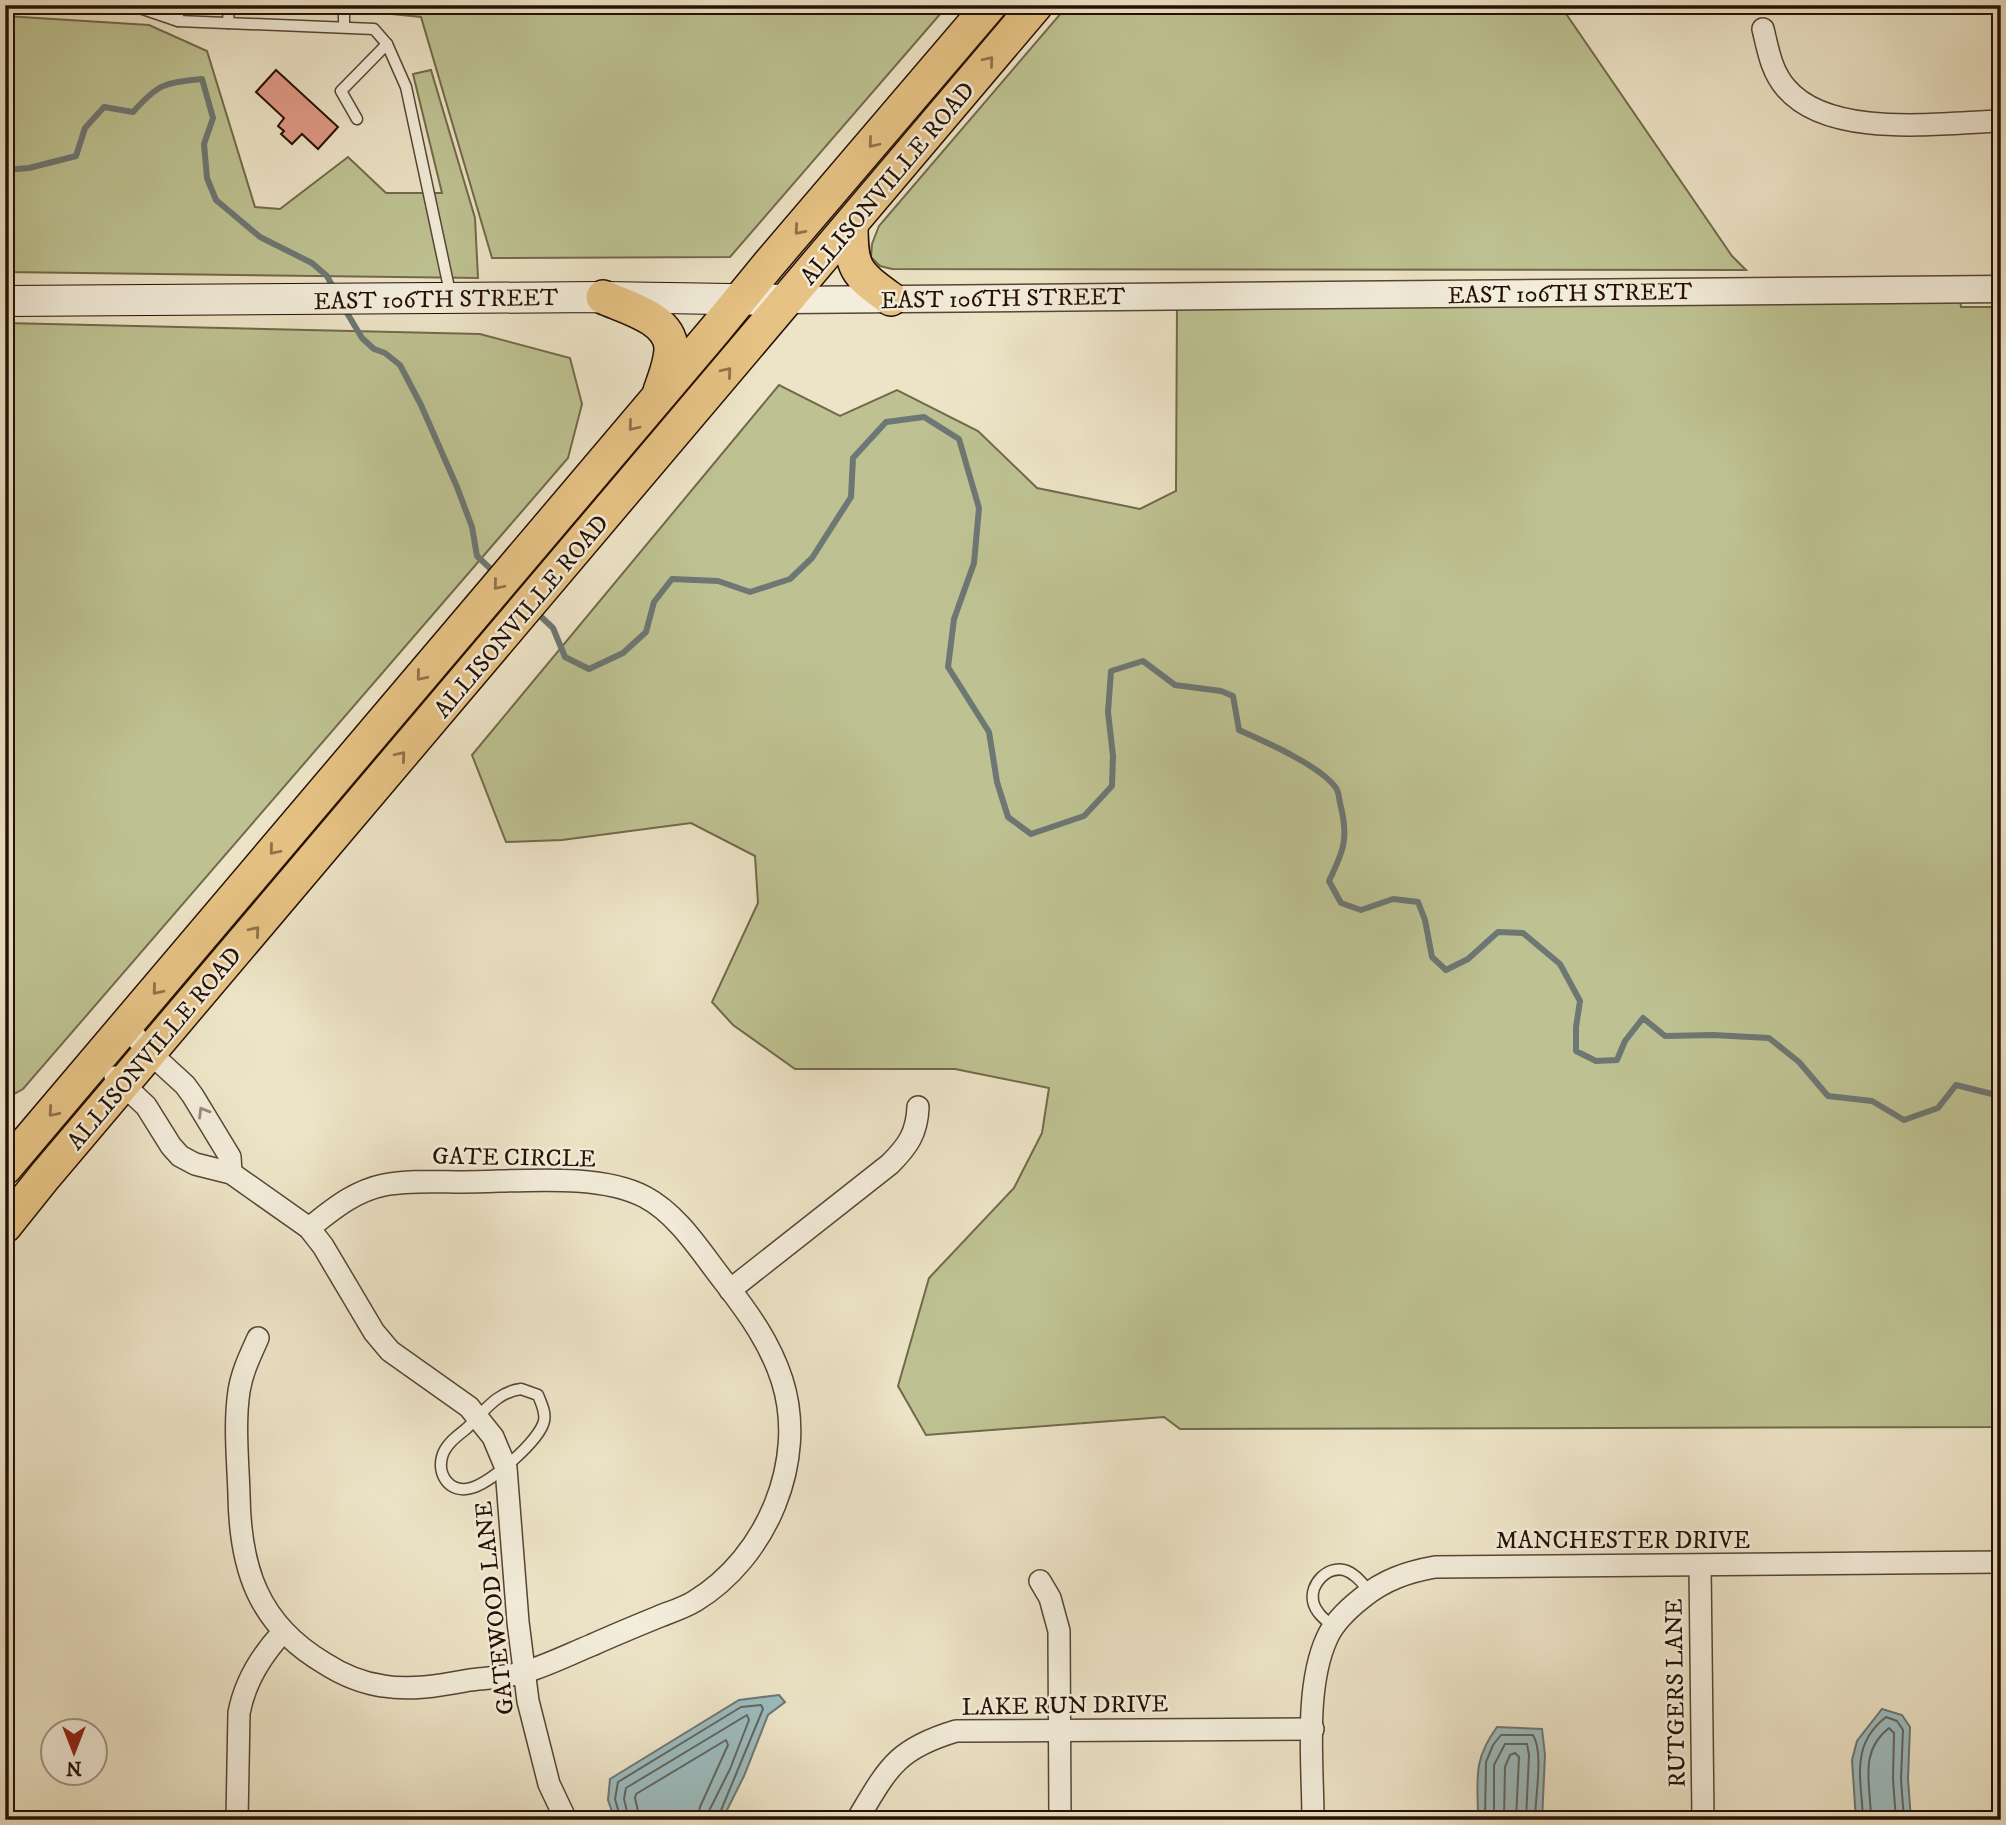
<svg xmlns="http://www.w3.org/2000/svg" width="2006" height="1825" font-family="'IM FELL DW Pica',serif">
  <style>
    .green { fill: #bec292; stroke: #72694b; stroke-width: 2 }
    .water { fill: #9dbcbf; stroke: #6d7774; stroke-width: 2 }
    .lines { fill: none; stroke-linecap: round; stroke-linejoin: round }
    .shore { stroke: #616662; stroke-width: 2 }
    .stream { stroke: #6d7774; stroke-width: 6 }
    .building { fill: #e19a88; stroke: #251004; stroke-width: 2 }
    .service-casing { stroke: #574535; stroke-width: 13 }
    .minor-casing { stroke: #574535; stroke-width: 24 }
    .tertiary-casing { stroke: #574535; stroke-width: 29 }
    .secondary-casing { stroke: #251004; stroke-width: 32 }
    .primary-casing { stroke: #251004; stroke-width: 36 }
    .service { stroke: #f3eddb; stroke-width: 10 }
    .minor { stroke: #f3eddb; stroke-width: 21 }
    .tertiary { stroke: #f3eddb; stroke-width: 26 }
    .secondary { stroke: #f3eddb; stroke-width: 30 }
    .primary { stroke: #e6c284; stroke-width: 33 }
    .oneway { stroke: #8f724a }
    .oneway2 { stroke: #968a7a }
    .labels { text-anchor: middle; stroke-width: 5; stroke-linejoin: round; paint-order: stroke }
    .street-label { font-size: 24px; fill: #251004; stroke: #f3eddb }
  </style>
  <rect width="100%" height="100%" fill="#ede4c7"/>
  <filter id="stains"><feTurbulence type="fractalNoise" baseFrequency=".00286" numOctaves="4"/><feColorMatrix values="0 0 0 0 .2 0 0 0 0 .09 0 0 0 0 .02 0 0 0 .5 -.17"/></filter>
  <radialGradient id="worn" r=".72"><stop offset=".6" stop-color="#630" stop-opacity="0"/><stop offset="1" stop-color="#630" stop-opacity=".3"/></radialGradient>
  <!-- green -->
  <g class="green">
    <polygon points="363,5 948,5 730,257 492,258 421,17 363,11"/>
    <polygon points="1068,5 1560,5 1732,256 1746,270 892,269 880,266 871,257 872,244 879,226"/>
    <polygon points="5,16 149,25 207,51 255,207 280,209 348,157 386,193 442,193 413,74 431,70 475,218 478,278 5,272"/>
    <polygon points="1960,298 1961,307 2001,307 2001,1427 1180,1429 1164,1417 926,1435 898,1386 929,1278 1014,1188 1042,1133 1049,1088 955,1069 795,1069 733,1025 712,1002 758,903 755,856 691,823 562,840 506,842 472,755 779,385 840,416 897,390 978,431 1037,488 1140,509 1176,491 1177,305"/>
    <polygon points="5,323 480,334 570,358 582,404 568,458 23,1089 5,1099"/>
  </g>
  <!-- water -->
  <g class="water">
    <polygon points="779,1695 785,1702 768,1715 744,1776 722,1820 615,1820 608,1800 610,1779 739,1700"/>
    <polygon points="1882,1709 1902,1715 1910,1727 1908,1779 1911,1820 1856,1820 1852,1760 1857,1741"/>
    <path d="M1497 1727 1542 1729 1545 1755 1542 1820H1478C1478 1780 1472 1761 1497 1727Z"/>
  </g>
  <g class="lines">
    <!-- shore -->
    <g class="shore">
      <polyline points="621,1820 615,1799 618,1782 741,1707 761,1705 763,1709 717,1820"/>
      <polyline points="629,1820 624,1799 626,1788 747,1715 749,1720 730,1769 709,1811 708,1820"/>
      <polyline points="640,1820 635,1798 636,1794 726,1740 728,1745 700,1807 697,1820"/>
      <path d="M1485 1820 1486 1762 1493 1745 1501 1735H1533C1544 1753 1535 1797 1535 1820"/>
      <polyline points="1494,1820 1494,1765 1505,1744 1527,1744 1529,1755 1526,1820"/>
      <polyline points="1504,1820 1505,1767 1510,1755 1515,1753 1519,1757 1516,1820"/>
      <path d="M1863 1820C1862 1780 1849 1746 1886 1717L1897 1721 1903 1730 1901 1779 1904 1820"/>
      <path d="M1871 1820C1871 1785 1858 1752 1889 1728L1894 1733 1893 1779 1896 1820"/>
    </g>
    <!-- stream -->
    <g class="stream">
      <path d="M5 170 29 168 76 156 85 128 104 107 133 112C159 83 164 83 202 79L213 118 204 144 207 178 216 200 260 237 312 263 327 276 334 289"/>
      <polyline points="344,308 362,338 374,349 385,353 400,365 421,405 457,487 472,527 477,556 495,573"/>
      <path d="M536 612 553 628 565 657 589 669 623 653 646 632 654 602 672 579 718 581 750 592 790 579 812 558 851 497 853 458 886 422 924 417 959 439 979 508 974 563 954 619 948 667 989 732 997 782 1008 817 1031 834 1084 816 1112 786 1113 756 1108 712 1111 671 1143 661 1175 685 1221 691 1233 696 1239 730C1264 741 1321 766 1336 788 1339 792 1339 799 1340 803 1349 838 1344 850 1329 881L1341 903 1361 910 1393 899 1418 902 1425 920 1432 957 1446 970 1468 959 1498 932 1523 933 1560 964 1580 1001 1576 1027V1051L1596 1061 1617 1060 1625 1041 1643 1018 1665 1036 1713 1035 1769 1038 1799 1062 1828 1096 1872 1101 1904 1120 1938 1108 1956 1085 1992 1094 2001 1093"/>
    </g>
  </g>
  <!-- building -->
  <g class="building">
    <polygon points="240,5 340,5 339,7"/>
    <polygon points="276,70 338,127 318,149 302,134 292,144 281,134 284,131 278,126 284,118 256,92"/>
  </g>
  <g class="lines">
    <!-- service casing -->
    <g class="service-casing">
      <g id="service">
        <polyline points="131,5 178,21 374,29 387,44 406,87 448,283 448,297"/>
        <polyline points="178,21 178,5"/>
        <polyline points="228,23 229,5"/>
        <polyline points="344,27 344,5"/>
        <polyline points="357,119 341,91 387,44"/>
        <path d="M521 1389 538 1395C541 1403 546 1412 544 1421 540 1440 491 1483 471 1488 451 1494 437 1476 442 1457 445 1445 457 1436 466 1429 483 1413 496 1392 521 1389Z"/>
        <path d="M1334 1627C1325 1620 1315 1612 1313 1601 1310 1584 1327 1566 1344 1570 1355 1573 1362 1583 1370 1592"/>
      </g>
    </g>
    <!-- minor casing -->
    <g class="minor-casing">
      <g id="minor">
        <path d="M1763 29C1768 49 1771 71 1786 88 1829 139 1939 123 2001 121"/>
        <polyline points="126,1026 150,1053 185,1085 193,1096 230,1157 231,1173"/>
        <polyline points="115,1077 146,1106 171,1146 180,1156 195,1164 231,1173 309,1228 323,1246 374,1332 390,1351 469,1407 493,1437 506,1468 518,1622 528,1701 549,1784 566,1820"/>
        <path d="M730 1290 890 1164C908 1146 917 1133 918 1107"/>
        <path d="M258 1338C250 1356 242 1372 239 1391 234 1425 238 1461 239 1495 240 1568 258 1624 324 1663 341 1674 362 1683 383 1686 412 1691 442 1685 470 1680 488 1678 508 1677 525 1672 548 1665 570 1654 592 1645 614 1635 636 1626 658 1617 670 1612 684 1608 695 1601 766 1558 808 1461 782 1380 770 1343 749 1314 726 1284 702 1254 679 1215 645 1197 598 1172 516 1182 463 1182 437 1182 409 1180 384 1185 354 1191 332 1210 309 1228"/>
        <polyline points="1700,1566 1703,1820"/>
        <polyline points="1040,1581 1050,1598 1059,1631 1060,1820"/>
        <path d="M237 1820 239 1713C245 1681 261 1656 282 1633"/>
        <path d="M857 1820C888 1768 896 1749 956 1731L1313 1729"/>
        <path d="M1313 1820C1313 1765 1304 1688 1327 1638 1334 1622 1348 1609 1362 1598 1384 1580 1407 1572 1435 1567L2001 1562"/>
      </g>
    </g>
    <!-- tertiary casing -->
    <g class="tertiary-casing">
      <polyline id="tertiary" points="787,300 2001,289"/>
    </g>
    <!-- secondary casing -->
    <g class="secondary-casing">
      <polyline id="secondary" points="5,301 603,297 787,300"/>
    </g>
    <!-- primary casing -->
    <g class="primary-casing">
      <g id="primary">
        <path d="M851 224C851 269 855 273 891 299"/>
        <path d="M603 297C625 307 670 318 671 348 671 362 665 377 660 391"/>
        <polyline points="5,1168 715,330 769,264 990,5"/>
        <polyline points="5,1226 45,1176 1036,5"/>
      </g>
    </g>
    <!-- service -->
    <use href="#service" class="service"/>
    <!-- minor -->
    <use href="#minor" class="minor"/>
    <!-- tertiary -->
    <use href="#tertiary" class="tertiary"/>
    <!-- secondary -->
    <use href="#secondary" class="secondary"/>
    <!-- primary -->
    <use href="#primary" class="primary"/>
  </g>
  <!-- one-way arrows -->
  <defs><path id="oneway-chevron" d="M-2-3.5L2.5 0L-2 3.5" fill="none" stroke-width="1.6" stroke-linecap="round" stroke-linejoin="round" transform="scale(1.75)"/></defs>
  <g class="oneway">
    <use href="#oneway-chevron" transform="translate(989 61) rotate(-50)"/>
    <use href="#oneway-chevron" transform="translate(873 143) rotate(130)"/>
    <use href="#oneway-chevron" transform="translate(799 230) rotate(131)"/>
    <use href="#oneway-chevron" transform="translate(727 372) rotate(-50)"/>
    <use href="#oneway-chevron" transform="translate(633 426) rotate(130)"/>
    <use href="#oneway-chevron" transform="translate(498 585) rotate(130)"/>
    <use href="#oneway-chevron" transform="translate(421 676) rotate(130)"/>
    <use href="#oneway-chevron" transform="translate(401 756) rotate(-50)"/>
    <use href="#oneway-chevron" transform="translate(274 850) rotate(130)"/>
    <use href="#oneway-chevron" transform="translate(255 931) rotate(-50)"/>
    <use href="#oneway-chevron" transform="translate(157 990) rotate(130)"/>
    <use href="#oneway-chevron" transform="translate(53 1112) rotate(131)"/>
  </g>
  <use class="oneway2" href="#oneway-chevron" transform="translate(203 1112) rotate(-121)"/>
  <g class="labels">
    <!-- street labels -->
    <g class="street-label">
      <text transform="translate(887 183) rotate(-50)" y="8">ALLISONVILLE ROAD</text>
      <text transform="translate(1570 293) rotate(-1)" y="8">EAST 106TH STREET</text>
      <text transform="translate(1003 298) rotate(-1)" y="8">EAST 106TH STREET</text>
      <text transform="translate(436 299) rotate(-1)" y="8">EAST 106TH STREET</text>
      <text transform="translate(521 616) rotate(-50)" y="8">ALLISONVILLE ROAD</text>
      <text transform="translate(154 1048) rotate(-50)" y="8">ALLISONVILLE ROAD</text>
      <text transform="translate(514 1157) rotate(1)" y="8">GATE CIRCLE</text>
      <text x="1623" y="1548">MANCHESTER DRIVE</text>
      <text transform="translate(494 1608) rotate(-96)" y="8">GATEWOOD LANE</text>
      <text transform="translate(1675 1693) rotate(-91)" y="8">RUTGERS LANE</text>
      <text transform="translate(1065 1705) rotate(-1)" y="8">LAKE RUN DRIVE</text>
    </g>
  </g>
  <!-- margin -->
  <rect width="2006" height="1825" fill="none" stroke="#ede4c7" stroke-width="28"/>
  <rect x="7" y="7" width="1992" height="1811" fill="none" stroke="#251004" stroke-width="3.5"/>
  <rect x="14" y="14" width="1978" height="1797" fill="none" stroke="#251004" stroke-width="2"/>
  <!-- north arrow -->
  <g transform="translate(74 1752) rotate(180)"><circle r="33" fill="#f3eddb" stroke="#a19585" stroke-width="2"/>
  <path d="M0-5L12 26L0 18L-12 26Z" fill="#8f2418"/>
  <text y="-10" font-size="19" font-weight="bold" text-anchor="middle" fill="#251004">N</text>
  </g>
  <rect width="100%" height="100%" filter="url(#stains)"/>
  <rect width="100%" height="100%" fill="url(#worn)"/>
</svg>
